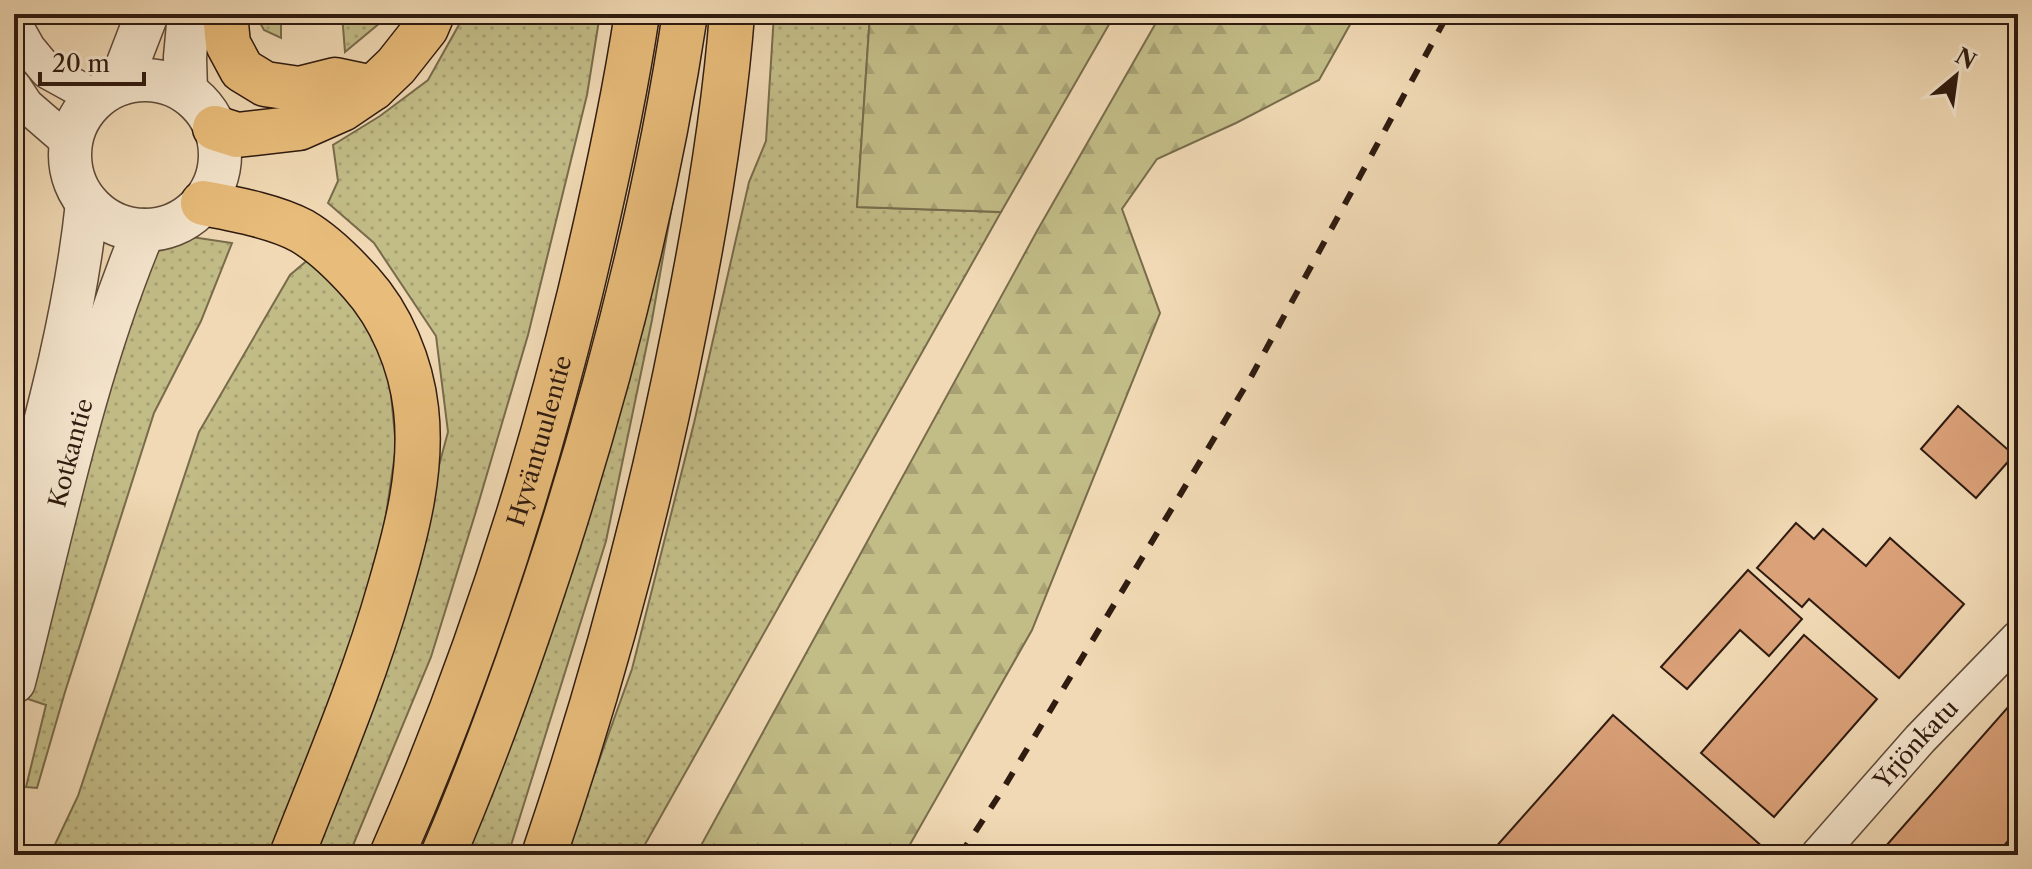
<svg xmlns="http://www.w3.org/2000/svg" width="2032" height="869" font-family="'Libre Caslon Text',serif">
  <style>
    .grass { fill: url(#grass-dots); stroke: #786c4c; stroke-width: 2 }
    .forest { fill: url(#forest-firs); stroke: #786c4c; stroke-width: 2 }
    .building { fill: #dba179; stroke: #2f1b10; stroke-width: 2 }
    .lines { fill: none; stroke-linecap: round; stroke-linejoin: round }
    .minor-casing { stroke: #5f4a39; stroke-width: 37 }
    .tertiary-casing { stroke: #5f4a39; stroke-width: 45 }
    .trunk-casing { stroke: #2f1b10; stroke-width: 47 }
    .minor { stroke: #f5e6ce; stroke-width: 34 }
    .tertiary { stroke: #f5e6ce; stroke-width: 42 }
    .trunk { stroke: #e8bc7a; stroke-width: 44 }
    .rail { stroke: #2f1b10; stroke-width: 6; stroke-dasharray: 14 14; stroke-linecap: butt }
    .labels { text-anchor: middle; stroke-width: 6; stroke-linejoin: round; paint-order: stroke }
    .street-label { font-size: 24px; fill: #2f1b10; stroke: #f5e6ce }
  </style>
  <defs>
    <pattern id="grass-dots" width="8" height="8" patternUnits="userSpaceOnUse" patternTransform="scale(2)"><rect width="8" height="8" fill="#c2bc87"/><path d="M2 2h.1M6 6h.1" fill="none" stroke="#a7a174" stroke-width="1.8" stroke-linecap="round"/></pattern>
    <pattern id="forest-firs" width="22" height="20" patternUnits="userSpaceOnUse" patternTransform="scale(2)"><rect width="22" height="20" fill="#c2bc87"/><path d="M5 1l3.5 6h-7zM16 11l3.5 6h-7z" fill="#a7a174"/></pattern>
  </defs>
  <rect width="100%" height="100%" fill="#f0d9b4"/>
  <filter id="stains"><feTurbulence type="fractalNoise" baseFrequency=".0025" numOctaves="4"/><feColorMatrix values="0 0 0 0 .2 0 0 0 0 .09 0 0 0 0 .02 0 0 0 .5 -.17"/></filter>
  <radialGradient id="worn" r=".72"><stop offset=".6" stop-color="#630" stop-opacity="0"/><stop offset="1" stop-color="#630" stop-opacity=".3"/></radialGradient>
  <!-- grass -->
  <g class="grass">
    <polygon points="255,14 281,14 281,38 264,30"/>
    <polygon points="342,14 386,14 381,22 345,52"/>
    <polygon points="465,14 600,14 587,95 528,335 477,508 431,657 349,855 311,855 390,648 448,432 436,336 374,243 328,203 338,181 333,145 380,116 428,80"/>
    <polygon points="774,14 870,14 857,207 1001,212 639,855 565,855 632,669 694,423 749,182 766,141"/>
    <polygon points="690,103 652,320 606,541 508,855 458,855"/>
    <polygon points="185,236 232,243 201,321 154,413 65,692 37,788 26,787 46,705 28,699 34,626 154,248"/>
    <polygon points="309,259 386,342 396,447 380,556 323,736 272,855 50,855 78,796 199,432 290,275"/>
  </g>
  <!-- forest -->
  <g class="forest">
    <polygon points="870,14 1115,14 1001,212 857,207"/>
    <polygon points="1161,14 1356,14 1319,80 1236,123 1157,159 1122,209 1160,313 1032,630 904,855 700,855 698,851 1037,231"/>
  </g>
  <!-- building -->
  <g class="building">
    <polygon points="1958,406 2014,455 1976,498 1921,449"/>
    <polygon points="1796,523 1814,539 1823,529 1866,566 1890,538 1964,604 1899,678 1809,599 1802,607 1757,568"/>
    <polygon points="1748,570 1802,619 1769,656 1740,630 1687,689 1661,667"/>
    <polygon points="1804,635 1877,699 1774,817 1701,753"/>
    <polygon points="2016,698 2018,829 1998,853 2000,855 1878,855"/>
    <polygon points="1613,715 1764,848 1758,855 1501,855 1494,849"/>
  </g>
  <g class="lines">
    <!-- minor casing -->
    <g class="minor-casing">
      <g id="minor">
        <polyline points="14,23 28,48 47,71 96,98"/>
        <polyline points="14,87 26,105 71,144"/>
        <path id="s1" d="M1818 855 1920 739 2018 638"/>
      </g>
    </g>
    <!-- tertiary casing -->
    <g class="tertiary-casing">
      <g id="tertiary">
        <circle cx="145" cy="155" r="75"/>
        <polyline points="120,84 147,14"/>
        <polyline points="186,92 185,57 189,14"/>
        <path d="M14 540C44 428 75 318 87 203"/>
        <path id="s2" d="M14 682C53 530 83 375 144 230"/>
      </g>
    </g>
    <!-- trunk casing -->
    <g class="trunk-casing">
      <g id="trunk">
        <polyline points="225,14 228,44 242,70 265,84 299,89 335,80 373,88"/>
        <polyline points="215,128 237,135 299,128 342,109 373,88 396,66 426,28 432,14"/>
        <path d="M203 203C234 209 274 216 302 231 324 244 344 264 361 283 391 316 411 364 416 409 423 469 407 530 390 588 364 679 327 766 292 855"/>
        <path id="s3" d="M392 855C472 674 533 485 580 293 602 201 623 108 637 14"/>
        <path d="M443 855C487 753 524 648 558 543 613 370 658 193 685 14"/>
        <path d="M544 855C603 682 650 506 685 327 706 223 724 119 732 14"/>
      </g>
    </g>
    <!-- minor -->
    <use href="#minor" class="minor"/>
    <!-- tertiary -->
    <use href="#tertiary" class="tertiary"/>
    <!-- trunk -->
    <use href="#trunk" class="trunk"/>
    <!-- rail -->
    <polyline class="rail" points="960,855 1000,794 1251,377 1448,14"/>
  </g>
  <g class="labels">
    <!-- street labels -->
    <g class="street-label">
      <text dy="8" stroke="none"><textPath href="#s3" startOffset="440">Hyväntuulentie</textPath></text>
      <text dy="8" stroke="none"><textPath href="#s2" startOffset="236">Kotkantie</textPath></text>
      <text dy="8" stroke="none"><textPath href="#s1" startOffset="148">Yrjönkatu</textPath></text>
    </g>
  </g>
  <!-- margin -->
  <rect width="2032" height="869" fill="none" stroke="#f0d9b4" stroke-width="48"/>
  <rect x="16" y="16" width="2000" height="837" fill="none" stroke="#2f1b10" stroke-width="4"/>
  <rect x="24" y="24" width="1984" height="821" fill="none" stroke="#2f1b10" stroke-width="2"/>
  <!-- north arrow -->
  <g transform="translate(1956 76) rotate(29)" stroke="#f5e6ce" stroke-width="6" paint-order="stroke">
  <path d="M0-6L14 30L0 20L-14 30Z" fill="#2f1b10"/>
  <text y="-12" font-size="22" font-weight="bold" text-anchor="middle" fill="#2f1b10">N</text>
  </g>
  <!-- scale -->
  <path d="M40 72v12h104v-12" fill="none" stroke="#2f1b10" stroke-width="4"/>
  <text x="52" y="72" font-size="24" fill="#2f1b10" stroke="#f5e6ce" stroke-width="6" paint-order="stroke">20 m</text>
  <rect width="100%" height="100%" filter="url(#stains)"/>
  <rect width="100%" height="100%" fill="url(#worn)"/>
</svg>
